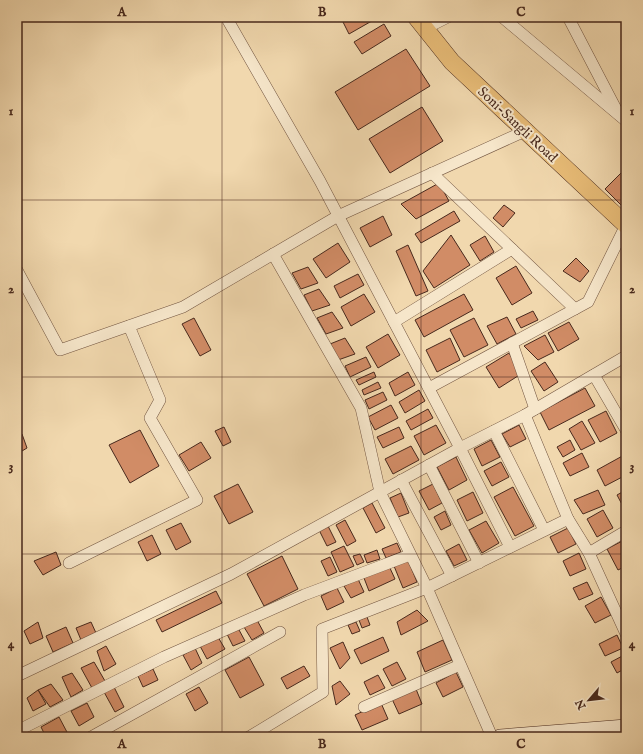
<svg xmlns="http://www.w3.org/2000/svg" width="643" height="754" font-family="'IM FELL English',serif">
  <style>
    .building { fill: #d18c66; stroke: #48291d }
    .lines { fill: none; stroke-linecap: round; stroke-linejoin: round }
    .street-casing { stroke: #725541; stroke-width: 12 }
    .secondary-casing { stroke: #48291d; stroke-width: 16 }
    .primary-casing { stroke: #48291d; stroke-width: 18 }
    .street { stroke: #f6e6ca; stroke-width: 11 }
    .secondary { stroke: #f6e6ca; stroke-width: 15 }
    .primary { stroke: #e8bc77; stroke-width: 17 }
    .grid { fill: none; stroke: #48291d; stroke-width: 1; stroke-opacity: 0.55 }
    .labels { text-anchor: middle; stroke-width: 4; stroke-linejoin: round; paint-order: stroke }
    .street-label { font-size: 14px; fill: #48291d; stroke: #f6e6ca }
    .neatline { fill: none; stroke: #48291d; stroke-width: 1.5 }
    .grid-label { font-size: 13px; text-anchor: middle; font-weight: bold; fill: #48291d }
  </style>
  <rect width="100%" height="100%" fill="#f1d8ae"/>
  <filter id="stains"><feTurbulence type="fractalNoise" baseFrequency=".005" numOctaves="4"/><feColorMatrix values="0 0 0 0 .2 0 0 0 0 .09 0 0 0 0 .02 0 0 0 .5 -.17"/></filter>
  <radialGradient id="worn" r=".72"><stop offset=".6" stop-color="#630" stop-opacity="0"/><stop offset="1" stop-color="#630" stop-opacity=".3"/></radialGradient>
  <!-- building -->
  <g class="building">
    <polygon points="347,17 377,17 377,18 349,34 342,20"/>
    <polygon points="384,24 391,36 362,54 354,42"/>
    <polygon points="406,49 430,86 358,130 335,92"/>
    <polygon points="422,107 443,141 390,173 369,139"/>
    <polygon points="626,168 626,210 605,189"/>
    <polygon points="439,183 449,201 416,219 401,204"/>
    <polygon points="504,205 515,213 503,227 493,218"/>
    <polygon points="454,211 460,221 421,243 415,234"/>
    <polygon points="383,216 392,235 370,247 360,228"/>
    <polygon points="451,235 470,265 434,288 423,271"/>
    <polygon points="485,236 494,252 480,261 470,245"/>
    <polygon points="338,243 350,262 326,278 313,259"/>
    <polygon points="408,245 428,291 416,296 396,251"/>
    <polygon points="576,258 589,271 580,282 563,271"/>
    <polygon points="516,266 532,293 512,305 496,278"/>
    <polygon points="308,267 318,283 301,289 292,273"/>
    <polygon points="358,274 364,285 340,298 334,286"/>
    <polygon points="319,289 330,305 312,311 304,295"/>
    <polygon points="364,294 375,312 351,326 341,307"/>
    <polygon points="464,294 473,310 424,337 415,320"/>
    <polygon points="533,311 538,320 521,328 516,319"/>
    <polygon points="332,312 343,328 326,334 317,318"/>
    <polygon points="507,317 516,334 497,344 487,326"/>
    <polygon points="194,318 211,350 200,356 182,324"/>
    <polygon points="474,318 488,345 464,357 450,330"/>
    <polygon points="569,322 579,339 558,351 548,333"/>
    <polygon points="388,334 400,355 378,368 366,347"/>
    <polygon points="545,335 554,352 538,360 524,346"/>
    <polygon points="345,338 355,354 338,360 330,344"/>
    <polygon points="450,338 460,360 437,372 426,350"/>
    <polygon points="509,353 521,374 499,388 486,367"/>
    <polygon points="366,357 371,367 350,377 345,366"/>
    <polygon points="545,362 558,382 544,391 531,371"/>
    <polygon points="374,372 376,377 359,385 356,380"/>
    <polygon points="408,372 415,385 395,396 389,383"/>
    <polygon points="378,382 381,388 364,395 362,390"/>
    <polygon points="585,388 595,406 549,430 540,412"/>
    <polygon points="419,390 425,401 405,413 399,402"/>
    <polygon points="383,392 387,400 369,409 365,400"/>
    <polygon points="391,405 398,418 375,430 368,417"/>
    <polygon points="428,409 433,418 411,430 406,421"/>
    <polygon points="606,411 617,433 600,442 588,420"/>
    <polygon points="582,421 595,443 581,450 569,429"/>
    <polygon points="436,425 446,443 424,455 414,436"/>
    <polygon points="519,425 526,439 510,447 502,434"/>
    <polygon points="224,427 231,442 223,446 215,431"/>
    <polygon points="399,427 404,438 383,448 377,437"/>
    <polygon points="140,430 159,466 130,483 109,445"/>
    <polygon points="22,434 27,448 17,454 17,436"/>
    <polygon points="491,440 500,457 482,466 474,449"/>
    <polygon points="570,440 575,450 563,457 557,447"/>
    <polygon points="201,442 211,458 189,471 179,455"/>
    <polygon points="411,446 419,460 393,474 385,459"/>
    <polygon points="582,453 589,467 570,476 563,463"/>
    <polygon points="626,454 626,475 605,486 597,470"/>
    <polygon points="456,457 467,480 449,490 437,467"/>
    <polygon points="501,462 509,477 492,486 484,471"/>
    <polygon points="238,484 253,512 229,524 214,496"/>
    <polygon points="433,484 442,503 429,510 419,491"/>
    <polygon points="513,487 534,526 515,536 494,497"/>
    <polygon points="598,490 605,505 583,514 574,500"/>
    <polygon points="626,490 626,512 617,495"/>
    <polygon points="473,492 483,513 467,521 457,500"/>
    <polygon points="401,493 409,513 398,517 390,498"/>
    <polygon points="372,503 385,528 376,533 363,508"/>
    <polygon points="603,510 613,528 597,537 587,519"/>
    <polygon points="445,511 451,525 441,530 434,517"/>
    <polygon points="345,520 356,541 347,546 336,525"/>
    <polygon points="486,521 499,543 482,553 469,530"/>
    <polygon points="181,523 191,542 176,550 166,530"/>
    <polygon points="328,526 336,542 327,546 319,530"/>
    <polygon points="568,528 576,544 558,553 550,537"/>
    <polygon points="152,535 161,554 147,561 138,542"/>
    <polygon points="626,539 626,566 618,570 607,549"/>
    <polygon points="397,543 401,552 386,558 382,549"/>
    <polygon points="459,544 467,560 454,566 446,551"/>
    <polygon points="344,546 354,566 340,572 331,552"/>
    <polygon points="377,550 380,559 367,563 364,555"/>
    <polygon points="56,552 61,565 43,575 34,561"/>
    <polygon points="579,553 586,569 570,576 563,561"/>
    <polygon points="360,554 364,562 357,565 353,556"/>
    <polygon points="282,556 298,589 264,606 247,574"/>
    <polygon points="330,557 337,572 328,576 321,561"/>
    <polygon points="408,560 417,582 403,588 394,566"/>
    <polygon points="389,566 395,579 369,591 364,578"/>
    <polygon points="358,579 364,592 351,598 344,586"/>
    <polygon points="587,582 593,594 579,600 573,588"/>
    <polygon points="337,588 344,602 327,610 321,596"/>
    <polygon points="216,591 222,603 162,632 156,620"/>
    <polygon points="601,597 611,615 595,623 585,606"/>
    <polygon points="417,610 428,621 401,635 397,622"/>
    <polygon points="367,617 370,625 362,628 359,620"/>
    <polygon points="257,620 264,633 252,640 244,627"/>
    <polygon points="38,622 43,638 30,644 24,631"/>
    <polygon points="91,622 96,633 81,640 76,628"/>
    <polygon points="356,622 360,631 352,634 348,625"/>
    <polygon points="66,627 73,643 53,652 46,636"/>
    <polygon points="238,628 245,641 233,646 227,634"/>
    <polygon points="617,635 623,648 605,656 599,644"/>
    <polygon points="218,637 225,649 207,659 200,646"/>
    <polygon points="383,637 389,651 361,664 354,650"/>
    <polygon points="443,640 452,660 425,672 417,652"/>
    <polygon points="343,642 350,658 340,669 330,648"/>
    <polygon points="106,646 116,664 104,671 97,651"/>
    <polygon points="195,648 202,663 191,670 183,655"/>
    <polygon points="626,654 626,668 617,673 611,662"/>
    <polygon points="249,657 264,685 240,698 225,670"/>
    <polygon points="94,662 105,681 92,688 81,668"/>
    <polygon points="397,662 406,679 392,686 383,669"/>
    <polygon points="304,666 310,676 287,689 281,678"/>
    <polygon points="153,669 158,680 143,687 138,676"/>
    <polygon points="456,672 463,687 443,697 436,683"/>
    <polygon points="72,673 83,690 71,697 62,677"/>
    <polygon points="378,675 385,688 370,695 364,682"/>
    <polygon points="340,681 350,694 336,705 332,686"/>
    <polygon points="51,684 63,700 50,707 38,690"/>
    <polygon points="114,687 124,707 115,712 104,692"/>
    <polygon points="199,687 208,703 195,711 186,694"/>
    <polygon points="416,689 422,704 399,714 392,699"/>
    <polygon points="38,690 46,704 33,711 27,698"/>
    <polygon points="87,703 94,717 79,726 71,711"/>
    <polygon points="381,703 388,719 362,730 355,715"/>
    <polygon points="59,717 68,734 63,737 46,737 41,727"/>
  </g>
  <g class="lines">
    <!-- street casing -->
    <g class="street-casing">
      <g id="street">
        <polyline points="226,17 320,181 460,448 525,415"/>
        <polyline points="502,17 626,121"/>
        <polyline points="568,17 616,109"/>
        <polyline points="426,28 448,17"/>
        <polyline points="432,173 575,309"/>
        <polyline points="17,270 60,350 183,307 338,216 525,131"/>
        <polyline points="394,322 512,249"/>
        <polyline points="512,343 535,409"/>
        <polyline points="626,356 525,415 568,519 589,553 626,634"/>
        <polyline points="594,375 626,430"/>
        <polyline points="429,388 588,302 626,225"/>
        <polyline points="494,431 544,530"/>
        <polyline points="429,465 479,563"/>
        <polyline points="401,480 452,576"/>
        <polyline points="589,553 626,531"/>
        <polyline points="69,563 197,500 150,418 160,400 129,326"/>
        <polyline points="17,676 231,574 460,448 510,547"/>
        <polyline points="364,707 460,665"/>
        <polyline points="17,731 164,657 304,595 410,555"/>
        <polyline points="91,737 280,632"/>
        <polyline points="249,737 323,692 322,629 427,588 380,492 361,408 273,254"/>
        <polyline points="492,737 427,588 568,519"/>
      </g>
    </g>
    <!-- secondary casing -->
    <g class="secondary-casing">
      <polyline id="secondary" points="500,737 626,727"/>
    </g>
    <!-- primary casing -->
    <g class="primary-casing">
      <polyline id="primary" points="416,17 452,62 626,225"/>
    </g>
    <!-- street -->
    <use href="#street" class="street"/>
    <!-- secondary -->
    <use href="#secondary" class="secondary"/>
    <!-- primary -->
    <use href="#primary" class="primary"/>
  </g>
  <!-- grid -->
  <path class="grid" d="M222 17V737M421 17V737M17 200H626M17 377H626M17 554H626"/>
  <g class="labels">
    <!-- street labels -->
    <g class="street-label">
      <text transform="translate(518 124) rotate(43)" y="5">Soni-Sangli Road</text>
    </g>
  </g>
  <!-- margin -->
  <rect width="643" height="754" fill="none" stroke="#f1d8ae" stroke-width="44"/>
  <!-- north arrow -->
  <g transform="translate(589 700) rotate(242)" stroke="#f6e6ca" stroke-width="3" paint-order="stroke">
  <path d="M0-3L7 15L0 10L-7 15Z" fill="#48291d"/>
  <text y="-6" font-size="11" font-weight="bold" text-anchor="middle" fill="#48291d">N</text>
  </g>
  <rect x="22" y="22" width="599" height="710" class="neatline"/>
  <g class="grid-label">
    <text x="122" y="16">A</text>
    <text x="322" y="16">B</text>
    <text x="521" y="16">C</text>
    <text x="11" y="115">1</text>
    <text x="632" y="115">1</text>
    <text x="11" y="293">2</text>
    <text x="632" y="293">2</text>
    <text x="11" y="470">3</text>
    <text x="632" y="470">3</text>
    <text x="11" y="648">4</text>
    <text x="632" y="648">4</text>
    <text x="122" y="748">A</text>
    <text x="322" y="748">B</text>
    <text x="521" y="748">C</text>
  </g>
  <rect width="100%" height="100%" filter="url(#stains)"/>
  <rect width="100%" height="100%" fill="url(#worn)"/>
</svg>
